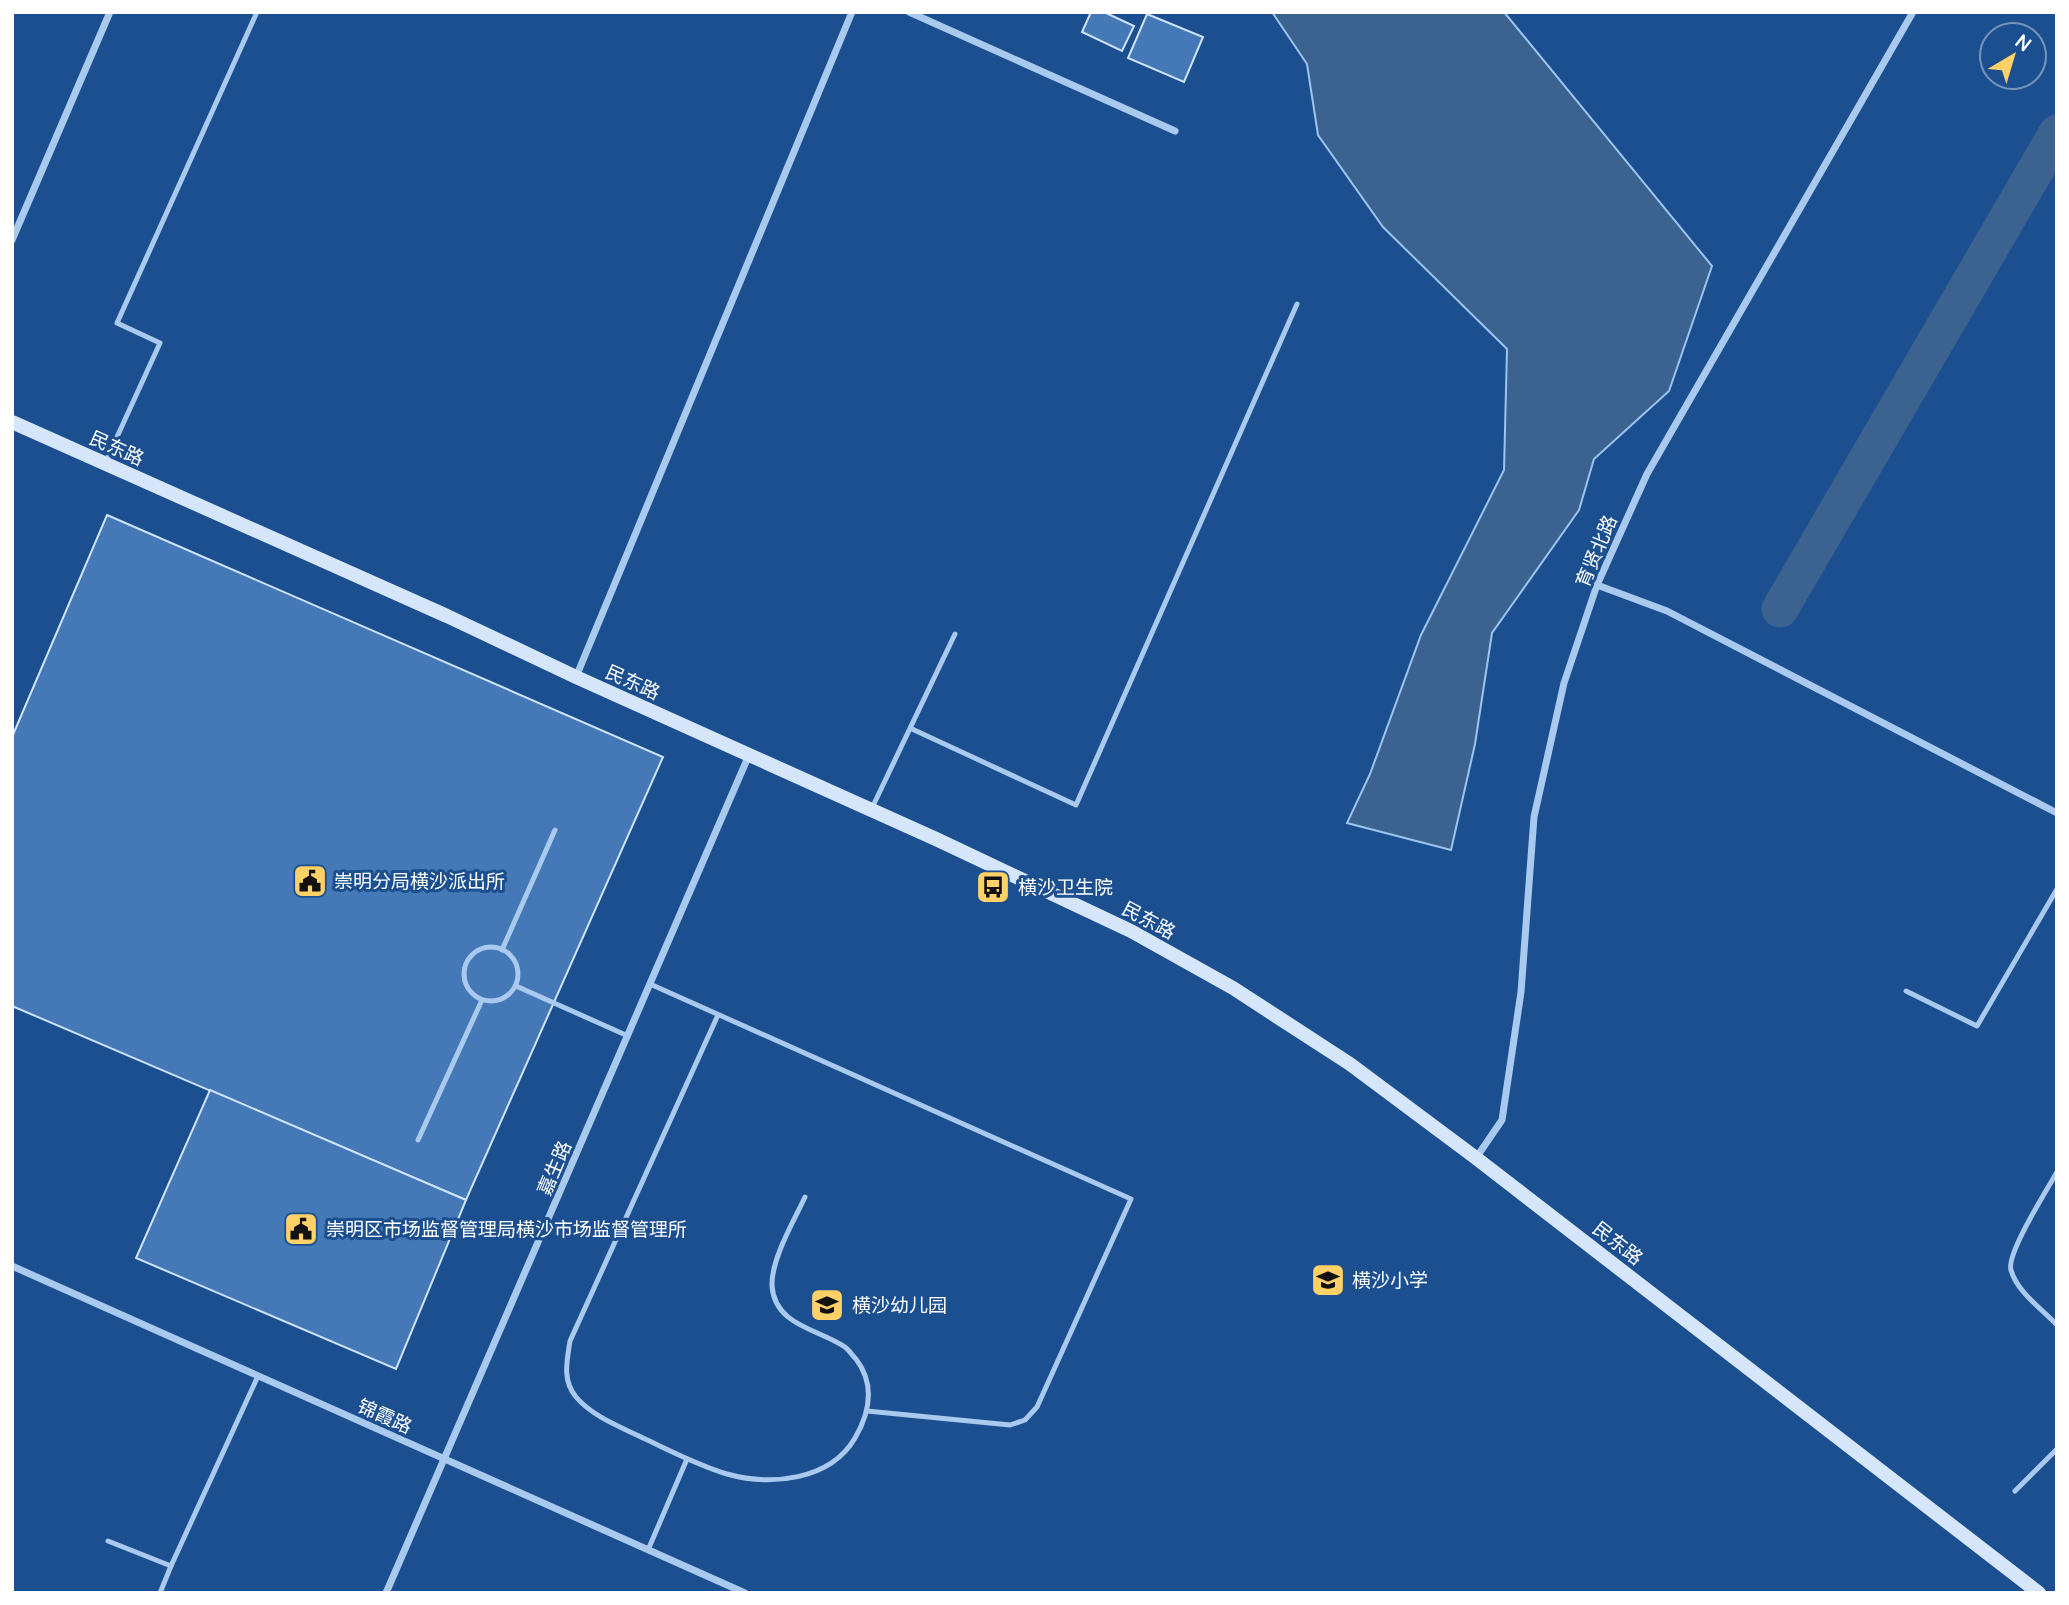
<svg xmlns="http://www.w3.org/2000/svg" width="2069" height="1605" font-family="Manrope,'Noto Sans SC',sans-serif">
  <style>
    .water { fill: #3c6290; stroke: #9cc4f0; stroke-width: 2 }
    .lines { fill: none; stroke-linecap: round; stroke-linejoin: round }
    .canal { stroke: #3c6290; stroke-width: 37 }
    .building { fill: #4478b7; stroke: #cfe3fa; stroke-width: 2 }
    .lane { stroke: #a9c9ee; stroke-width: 5 }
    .street { stroke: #a9c9ee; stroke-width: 7 }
    .secondary { stroke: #d6e6fa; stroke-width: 14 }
    .labels { text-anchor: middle; stroke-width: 6; stroke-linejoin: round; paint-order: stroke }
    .street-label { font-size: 19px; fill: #fff; stroke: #1b4f8f }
    .poi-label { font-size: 19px; fill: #fff; stroke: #1b4f8f; text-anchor: start }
  </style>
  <rect width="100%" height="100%" fill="#1b4f8f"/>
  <!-- water -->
  <polygon class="water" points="1272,12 1504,12 1712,266 1669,391 1594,459 1579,510 1492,633 1475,744 1451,850 1347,823 1370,774 1421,635 1504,470 1507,349 1383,227 1318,135 1307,64"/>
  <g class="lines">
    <!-- canal -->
    <polyline class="canal" points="1780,609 2057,133"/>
  </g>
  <!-- building -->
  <g class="building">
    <polygon points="1091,12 1104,12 1134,26 1122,51 1082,32"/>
    <polygon points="1147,14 1203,37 1184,82 1128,58"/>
    <polygon points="107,515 663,757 466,1200 12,1006 12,737"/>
    <polygon points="210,1090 466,1200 396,1369 136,1258"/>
  </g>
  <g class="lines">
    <!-- lane -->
    <g class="lane">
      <polyline points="106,461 160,343 117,323 257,12"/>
      <polyline points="912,729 1076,805 1297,304"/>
      <polyline points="872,808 955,634"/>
      <circle cx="491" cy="974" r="27"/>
      <polyline points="502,950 555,830"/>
      <polyline points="650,984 1131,1199 1037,1407 1025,1420 1010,1425 867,1411"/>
      <polyline points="516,986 628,1036"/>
      <polyline points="1906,991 1977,1026 2057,889"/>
      <path d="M718 1015 570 1341C567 1361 562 1380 576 1397 593 1417 621 1427 643 1438 671 1451 697 1465 727 1474 770 1486 830 1481 855 1438 870 1412 875 1384 856 1359 852 1355 849 1350 845 1347 819 1329 775 1326 772 1286 771 1259 794 1221 805 1197"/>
      <polyline points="418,1140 482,1000"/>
      <path d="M2057 1172C2047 1190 2006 1254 2011 1270 2017 1292 2042 1309 2057 1325"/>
      <polyline points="2015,1491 2057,1449"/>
      <polyline points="108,1541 171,1566 258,1376"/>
      <polyline points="648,1550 687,1459"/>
      <polyline points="160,1593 171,1566"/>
    </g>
    <!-- street -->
    <g class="street">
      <polyline points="909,12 1175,131"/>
      <polyline points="12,240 110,12"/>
      <polyline points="1597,585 1667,611 2057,813"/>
      <polyline points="576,677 852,12"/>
      <polyline points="1476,1158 1502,1120 1521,992 1534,817 1564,683 1597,585 1647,474 1913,12"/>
      <polyline points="12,1266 745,1593"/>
      <polyline points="386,1593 749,755"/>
    </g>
    <!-- secondary -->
    <polyline class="secondary" points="12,422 447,616 576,677 936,839 1131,931 1233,988 1350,1064 1476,1158 2039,1593"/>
  </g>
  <!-- icons -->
  <defs>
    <g id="civic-square" transform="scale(1.75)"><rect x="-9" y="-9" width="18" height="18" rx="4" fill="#ffd166" stroke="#1b4f8f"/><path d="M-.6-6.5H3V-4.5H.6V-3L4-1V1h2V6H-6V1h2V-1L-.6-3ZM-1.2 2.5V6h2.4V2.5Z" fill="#111"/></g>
    <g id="bus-square" transform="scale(1.75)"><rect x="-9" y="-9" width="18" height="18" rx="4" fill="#ffd166" stroke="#1b4f8f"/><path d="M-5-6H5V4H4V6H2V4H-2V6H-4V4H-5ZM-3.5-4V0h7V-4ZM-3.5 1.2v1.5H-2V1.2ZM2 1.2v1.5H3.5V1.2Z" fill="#111"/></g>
    <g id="school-square" transform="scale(1.75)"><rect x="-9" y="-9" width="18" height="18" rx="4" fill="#ffd166" stroke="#1b4f8f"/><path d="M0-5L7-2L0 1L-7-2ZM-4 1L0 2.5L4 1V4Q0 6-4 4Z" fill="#111"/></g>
  </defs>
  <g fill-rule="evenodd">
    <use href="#civic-square" x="310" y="881"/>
    <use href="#bus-square" x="993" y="887"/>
    <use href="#civic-square" x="301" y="1229"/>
    <use href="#school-square" x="1328" y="1280"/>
    <use href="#school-square" x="827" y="1305"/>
  </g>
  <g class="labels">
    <!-- street labels -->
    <g class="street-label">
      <text transform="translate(117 448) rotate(24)" y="7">民东路</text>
      <text transform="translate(1596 551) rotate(-67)" y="7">育贤北路</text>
      <text transform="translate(633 682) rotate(24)" y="7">民东路</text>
      <text transform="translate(1149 920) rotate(28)" y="7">民东路</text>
      <text transform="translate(554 1168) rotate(-67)" y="7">嘉生路</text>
      <text transform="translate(1618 1243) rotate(38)" y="7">民东路</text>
      <text transform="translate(385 1416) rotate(24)" y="7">锦霞路</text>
    </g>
    <!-- poi labels -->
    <g class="poi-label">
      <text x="334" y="888">崇明分局横沙派出所</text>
      <text x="1018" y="894">横沙卫生院</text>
      <text x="326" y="1236">崇明区市场监督管理局横沙市场监督管理所</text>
      <text x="1352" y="1287">横沙小学</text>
      <text x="852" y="1312">横沙幼儿园</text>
    </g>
  </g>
  <!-- border -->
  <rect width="2069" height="1605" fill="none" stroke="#ffffff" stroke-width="28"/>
  <!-- north arrow -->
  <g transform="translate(2013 56) rotate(38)"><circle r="33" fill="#1b4f8f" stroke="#7695bc" stroke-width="2"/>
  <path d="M0-5L12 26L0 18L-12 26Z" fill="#ffd166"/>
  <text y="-10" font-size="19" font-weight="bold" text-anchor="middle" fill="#ffffff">N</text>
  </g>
</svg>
